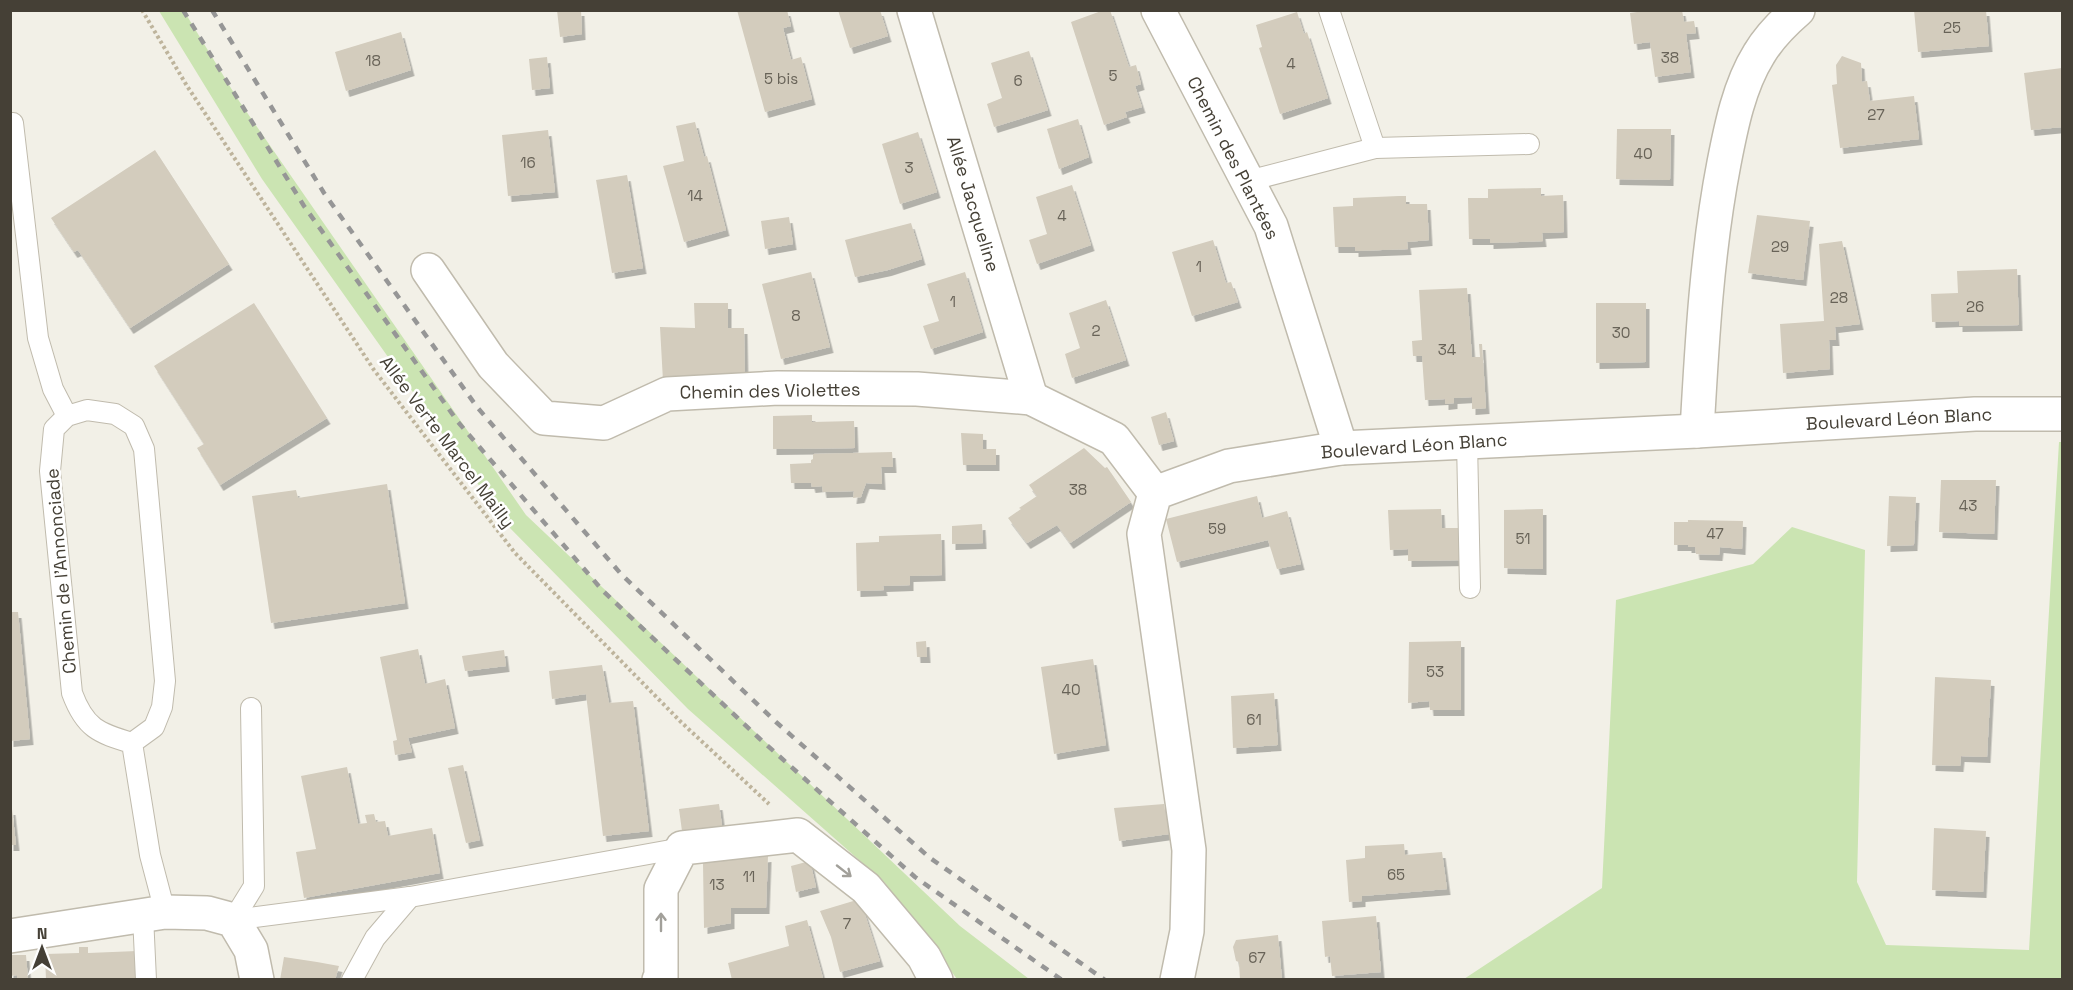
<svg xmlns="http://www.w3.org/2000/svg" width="2073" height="990" font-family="'Space Grotesk',sans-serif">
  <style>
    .green { fill: #cbe4b2 }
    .building { fill: #d3ccbd; filter: url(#shadow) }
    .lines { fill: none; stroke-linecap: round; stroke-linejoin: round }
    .lane-casing { stroke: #c0bbad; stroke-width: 22 }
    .street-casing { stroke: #c0bbad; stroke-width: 36 }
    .path { stroke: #beb49c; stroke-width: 4; stroke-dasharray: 3 3; stroke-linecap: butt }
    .lane { stroke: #fff; stroke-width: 20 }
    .street { stroke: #fff; stroke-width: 33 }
    .rail { stroke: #969696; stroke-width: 4.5; stroke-dasharray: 8 8; stroke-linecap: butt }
    .oneway { stroke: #a2a09a }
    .labels { text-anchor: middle; stroke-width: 5; stroke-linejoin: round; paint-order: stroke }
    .number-label { font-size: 15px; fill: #686358 }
    .street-label { font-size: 18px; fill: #454036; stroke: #fff }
  </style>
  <defs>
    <filter id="shadow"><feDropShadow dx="3.5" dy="6" stdDeviation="0" flood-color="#0004"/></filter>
  </defs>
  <rect width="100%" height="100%" fill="#f2f0e7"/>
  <!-- green -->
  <g class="green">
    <polygon points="159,11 184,11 237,98 526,515 960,926 1029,979 957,979 885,883 688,709 507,525 262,179"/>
    <polygon points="2059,442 2062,442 2062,979 1464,979 1602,888 1616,600 1753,564 1792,527 1865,550 1857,882 1886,945 2029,950"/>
  </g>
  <!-- building -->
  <g class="building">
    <polygon points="557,10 581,10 582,34 560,37"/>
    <polygon points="737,10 787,10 791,26 783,28 791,60 801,57 812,99 765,112"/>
    <polygon points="838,10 880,10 888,36 850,48"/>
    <polygon points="1104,10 1110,10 1129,67 1136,65 1141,84 1135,86 1142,107 1125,112 1127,117 1104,125 1071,22"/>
    <polygon points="1651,10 1682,10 1684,22 1694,21 1696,33 1686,34 1691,72 1655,77 1650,42 1634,44 1630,13"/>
    <polygon points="1914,10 1986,10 1989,46 1918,52"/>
    <polygon points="1297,12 1304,34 1307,32 1328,98 1280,114 1259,48 1262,47 1256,25"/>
    <polygon points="401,32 411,70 346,91 335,52"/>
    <polygon points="1029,51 1048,110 994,127 987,104 1002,98 991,63"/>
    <polygon points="1842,56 1861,63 1862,82 1867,81 1870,101 1914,96 1919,139 1840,148 1832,85 1837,84 1836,65"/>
    <polygon points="547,57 550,88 532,90 529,59"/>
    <polygon points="2062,68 2062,127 2031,130 2024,73"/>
    <polygon points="1078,119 1089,157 1059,169 1047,129"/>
    <polygon points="695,122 704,157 707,156 726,230 684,242 663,166 684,161 676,126"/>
    <polygon points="1617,129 1671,129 1670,180 1616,179"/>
    <polygon points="548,130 555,192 508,196 502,135"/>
    <polygon points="918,132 937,192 900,204 882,144"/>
    <polygon points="155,150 229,264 130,328 78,250 74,252 51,218"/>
    <polygon points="627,175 643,268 612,273 596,180"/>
    <polygon points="1072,185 1091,245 1037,264 1029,240 1047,234 1036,197"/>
    <polygon points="1541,188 1541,196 1563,195 1564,232 1542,233 1543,241 1490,243 1490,239 1469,239 1468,198 1488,198 1488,189"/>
    <polygon points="1399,196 1406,196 1406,204 1427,204 1429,240 1407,242 1408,249 1355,251 1355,247 1335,247 1333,207 1353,206 1353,198"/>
    <polygon points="1757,215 1810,221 1803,280 1748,273"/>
    <polygon points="789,217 793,244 765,249 761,221"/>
    <polygon points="911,223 922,259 888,270 855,277 845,240"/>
    <polygon points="1213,240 1226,283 1231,282 1238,302 1192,316 1172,252"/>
    <polygon points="1842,241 1860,324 1835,327 1836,340 1829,340 1830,369 1783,373 1780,324 1824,321 1819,244"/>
    <polygon points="2017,269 2019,325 1959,326 1959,321 1932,322 1931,294 1958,293 1957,271"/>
    <polygon points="811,272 830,347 781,359 762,284"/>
    <polygon points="965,272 983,332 931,349 923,326 939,321 927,284"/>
    <polygon points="1467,288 1472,357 1480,357 1479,344 1482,344 1486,408 1472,409 1472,397 1454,398 1454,403 1445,404 1445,399 1425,400 1422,356 1413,356 1412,341 1422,340 1419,290"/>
    <polygon points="1106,300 1126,360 1072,378 1065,354 1080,348 1069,313"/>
    <polygon points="254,303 327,418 220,485 197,448 204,444 154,366"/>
    <polygon points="694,303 728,303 728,328 744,328 745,380 663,381 660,327 695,328"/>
    <polygon points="1596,303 1646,303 1646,362 1596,363"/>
    <polygon points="1166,412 1174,441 1159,445 1151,417"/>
    <polygon points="812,415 812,422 854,421 855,448 773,449 773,416"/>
    <polygon points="961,433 983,434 983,449 996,449 996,465 963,465"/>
    <polygon points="1084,448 1105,468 1107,467 1131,502 1070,543 1057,525 1027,543 1008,518 1021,509 1019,508 1037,496 1029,485"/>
    <polygon points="892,452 893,467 881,467 882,484 866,483 861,497 853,498 854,491 823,492 822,486 812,487 811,483 791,483 790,464 811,463 811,460 813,459 813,454"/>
    <polygon points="1941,480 1996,480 1994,534 1939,532"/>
    <polygon points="387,484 405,603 271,623 252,496 296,490 298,498"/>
    <polygon points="1257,496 1262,518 1287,511 1301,564 1277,569 1268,540 1177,562 1166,519"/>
    <polygon points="1889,496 1916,497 1914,545 1887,546"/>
    <polygon points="1441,509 1442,528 1464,528 1464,560 1408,561 1408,549 1390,550 1388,510"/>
    <polygon points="1543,509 1543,569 1504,568 1504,510"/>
    <polygon points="1688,520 1743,521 1742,549 1720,547 1719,555 1696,554 1695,547 1688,547 1688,545 1674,545 1674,522 1688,522"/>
    <polygon points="982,524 983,543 952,544 952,526"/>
    <polygon points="941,534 942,575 910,576 910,585 883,586 884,590 857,591 856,543 879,542 879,536"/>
    <polygon points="10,612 18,612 30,739 10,741"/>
    <polygon points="926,641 927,657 917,657 916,642"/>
    <polygon points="1461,641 1461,710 1430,710 1429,701 1408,703 1409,642"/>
    <polygon points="418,649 425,684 445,679 455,728 408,738 412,752 395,755 393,741 397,740 380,657"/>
    <polygon points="504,650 506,666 465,671 462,656"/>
    <polygon points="1093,659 1106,745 1054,754 1041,667"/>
    <polygon points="602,665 609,703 633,701 649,831 603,836 586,694 552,699 549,671"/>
    <polygon points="1935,677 1991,680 1987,757 1961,756 1960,766 1932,765"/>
    <polygon points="1274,693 1278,745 1233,748 1231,696"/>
    <polygon points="463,765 480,840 466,843 448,768"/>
    <polygon points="347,767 358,824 367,823 365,815 374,814 376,822 385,821 388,836 432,828 440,873 304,898 296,852 316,849 301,776"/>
    <polygon points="719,804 722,826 682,831 679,809"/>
    <polygon points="1164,804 1169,834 1119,841 1114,808"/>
    <polygon points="10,809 12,809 16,845 10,845"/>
    <polygon points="1934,828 1986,831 1983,892 1932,890"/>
    <polygon points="1404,844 1405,855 1442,852 1447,889 1362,896 1362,901 1349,902 1346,860 1365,858 1365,846"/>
    <polygon points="768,856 766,908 731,908 731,923 704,928 703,863"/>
    <polygon points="810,861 816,887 796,892 791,866"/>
    <polygon points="860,899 880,961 840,972 831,937 820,911"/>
    <polygon points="1376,916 1381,972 1332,976 1330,956 1325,957 1322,921"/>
    <polygon points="807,920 823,978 815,980 732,980 728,963 789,946 785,926"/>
    <polygon points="1278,935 1282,980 1240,980 1239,962 1236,961 1233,947 1236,940"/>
    <polygon points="79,947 88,947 88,953 137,951 138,980 46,980 45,954 79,953"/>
    <polygon points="10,955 26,955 28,980 17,980 17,975 10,976"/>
    <polygon points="284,957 317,962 339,966 335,980 280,980"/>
  </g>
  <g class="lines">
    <!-- lane casing -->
    <g class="lane-casing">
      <g id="lane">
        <polyline points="1329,10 1375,148"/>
        <polyline points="13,123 38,338 53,389 67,416"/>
        <polyline points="1248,181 1375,148 1529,144"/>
        <polyline points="1467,441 1470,588"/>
        <path d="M132 743C98 733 85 728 72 693L50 471 54 429 67 416 87 410 115 414 134 426 144 449 165 681 162 707 154 727 132 743 150 855 165 912"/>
        <polyline points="143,916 146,980"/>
        <polyline points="233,920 410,897 682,848"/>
        <polyline points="233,920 254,886 251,708"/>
        <polyline points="352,980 375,938 410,897"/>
      </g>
    </g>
    <!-- street casing -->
    <g class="street-casing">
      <g id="street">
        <polyline points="914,10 1031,398"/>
        <polyline points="1158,10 1271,226 1341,448"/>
        <polyline points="428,270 493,365 544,418 604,423 667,394 778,388 917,389 1031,398 1114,439 1155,493"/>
        <path d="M1697 431C1702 341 1707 251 1724 163 1731 127 1739 86 1759 54 1769 37 1783 23 1798 10"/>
        <polyline points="10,936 165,912 207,913 233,920 251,950 257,980"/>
        <polyline points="659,980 661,978 661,889 682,848 798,835 866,888 924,957 936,980"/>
        <polyline points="1177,980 1187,931 1189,850 1144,534 1155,493 1229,466 1341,448 1697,431 1975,414 2062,414"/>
      </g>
    </g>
    <!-- path -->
    <polyline class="path" points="142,10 187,86 374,370 515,553 681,722 769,804"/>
    <!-- lane -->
    <use href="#lane" class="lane"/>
    <!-- street -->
    <use href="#street" class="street"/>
    <!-- rail -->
    <g class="rail">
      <polyline points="183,10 304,206 458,422 603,591 760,739 915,877 1062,980"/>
      <polyline points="212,10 324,193 477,407 621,574 776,722 930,858 1105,980"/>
    </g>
  </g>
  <!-- one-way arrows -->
  <defs><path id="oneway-shaft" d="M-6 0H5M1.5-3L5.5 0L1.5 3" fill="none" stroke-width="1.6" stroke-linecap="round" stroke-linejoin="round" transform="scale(1.5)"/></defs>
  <g class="oneway">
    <use href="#oneway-shaft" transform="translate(844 871) rotate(38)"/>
    <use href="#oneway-shaft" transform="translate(661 922) rotate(-90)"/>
  </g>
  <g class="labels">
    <!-- number labels -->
    <g class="number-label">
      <text x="1952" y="33">25</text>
      <text x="1670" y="63">38</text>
      <text x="373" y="66">18</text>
      <text x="1291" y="69">4</text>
      <text x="1113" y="81">5</text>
      <text x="781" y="84">5 bis</text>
      <text x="1018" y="86">6</text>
      <text x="1876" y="120">27</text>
      <text x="1643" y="159">40</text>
      <text x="528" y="168">16</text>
      <text x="909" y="173">3</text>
      <text x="695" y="201">14</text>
      <text x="1062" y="221">4</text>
      <text x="1780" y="252">29</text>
      <text x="1199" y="272">1</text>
      <text x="1839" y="303">28</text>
      <text x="953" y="307">1</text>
      <text x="1975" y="312">26</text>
      <text x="796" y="321">8</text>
      <text x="1096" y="336">2</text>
      <text x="1621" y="338">30</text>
      <text x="1447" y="355">34</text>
      <text x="1078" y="495">38</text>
      <text x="1968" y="511">43</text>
      <text x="1217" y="534">59</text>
      <text x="1715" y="539">47</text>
      <text x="1523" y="544">51</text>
      <text x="1435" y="677">53</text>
      <text x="1071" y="695">40</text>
      <text x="1254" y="725">61</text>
      <text x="1396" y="880">65</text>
      <text x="749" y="882">11</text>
      <text x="717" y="890">13</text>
      <text x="847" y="929">7</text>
      <text x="1257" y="963">67</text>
    </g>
    <!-- street labels -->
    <g class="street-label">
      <text transform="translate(1233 158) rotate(63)" y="6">Chemin des Plantées</text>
      <text transform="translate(973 204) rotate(73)" y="6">Allée Jacqueline</text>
      <text transform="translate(770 391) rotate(-1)" y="6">Chemin des Violettes</text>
      <text transform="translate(1899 419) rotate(-3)" y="6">Boulevard Léon Blanc</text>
      <text transform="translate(447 442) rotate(53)" y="6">Allée Verte Marcel Mailly</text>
      <text transform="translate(1414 446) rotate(-4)" y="6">Boulevard Léon Blanc</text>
      <text transform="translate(61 571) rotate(-95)" y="6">Chemin de l'Annonciade</text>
    </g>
  </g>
  <!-- border -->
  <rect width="2073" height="990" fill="none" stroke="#454036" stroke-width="24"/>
  <!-- north arrow -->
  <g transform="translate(42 948)" stroke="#ffffff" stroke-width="4.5" paint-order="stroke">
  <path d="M0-4.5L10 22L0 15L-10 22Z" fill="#454036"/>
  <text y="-9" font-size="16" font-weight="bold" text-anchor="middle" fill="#454036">N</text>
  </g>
</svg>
